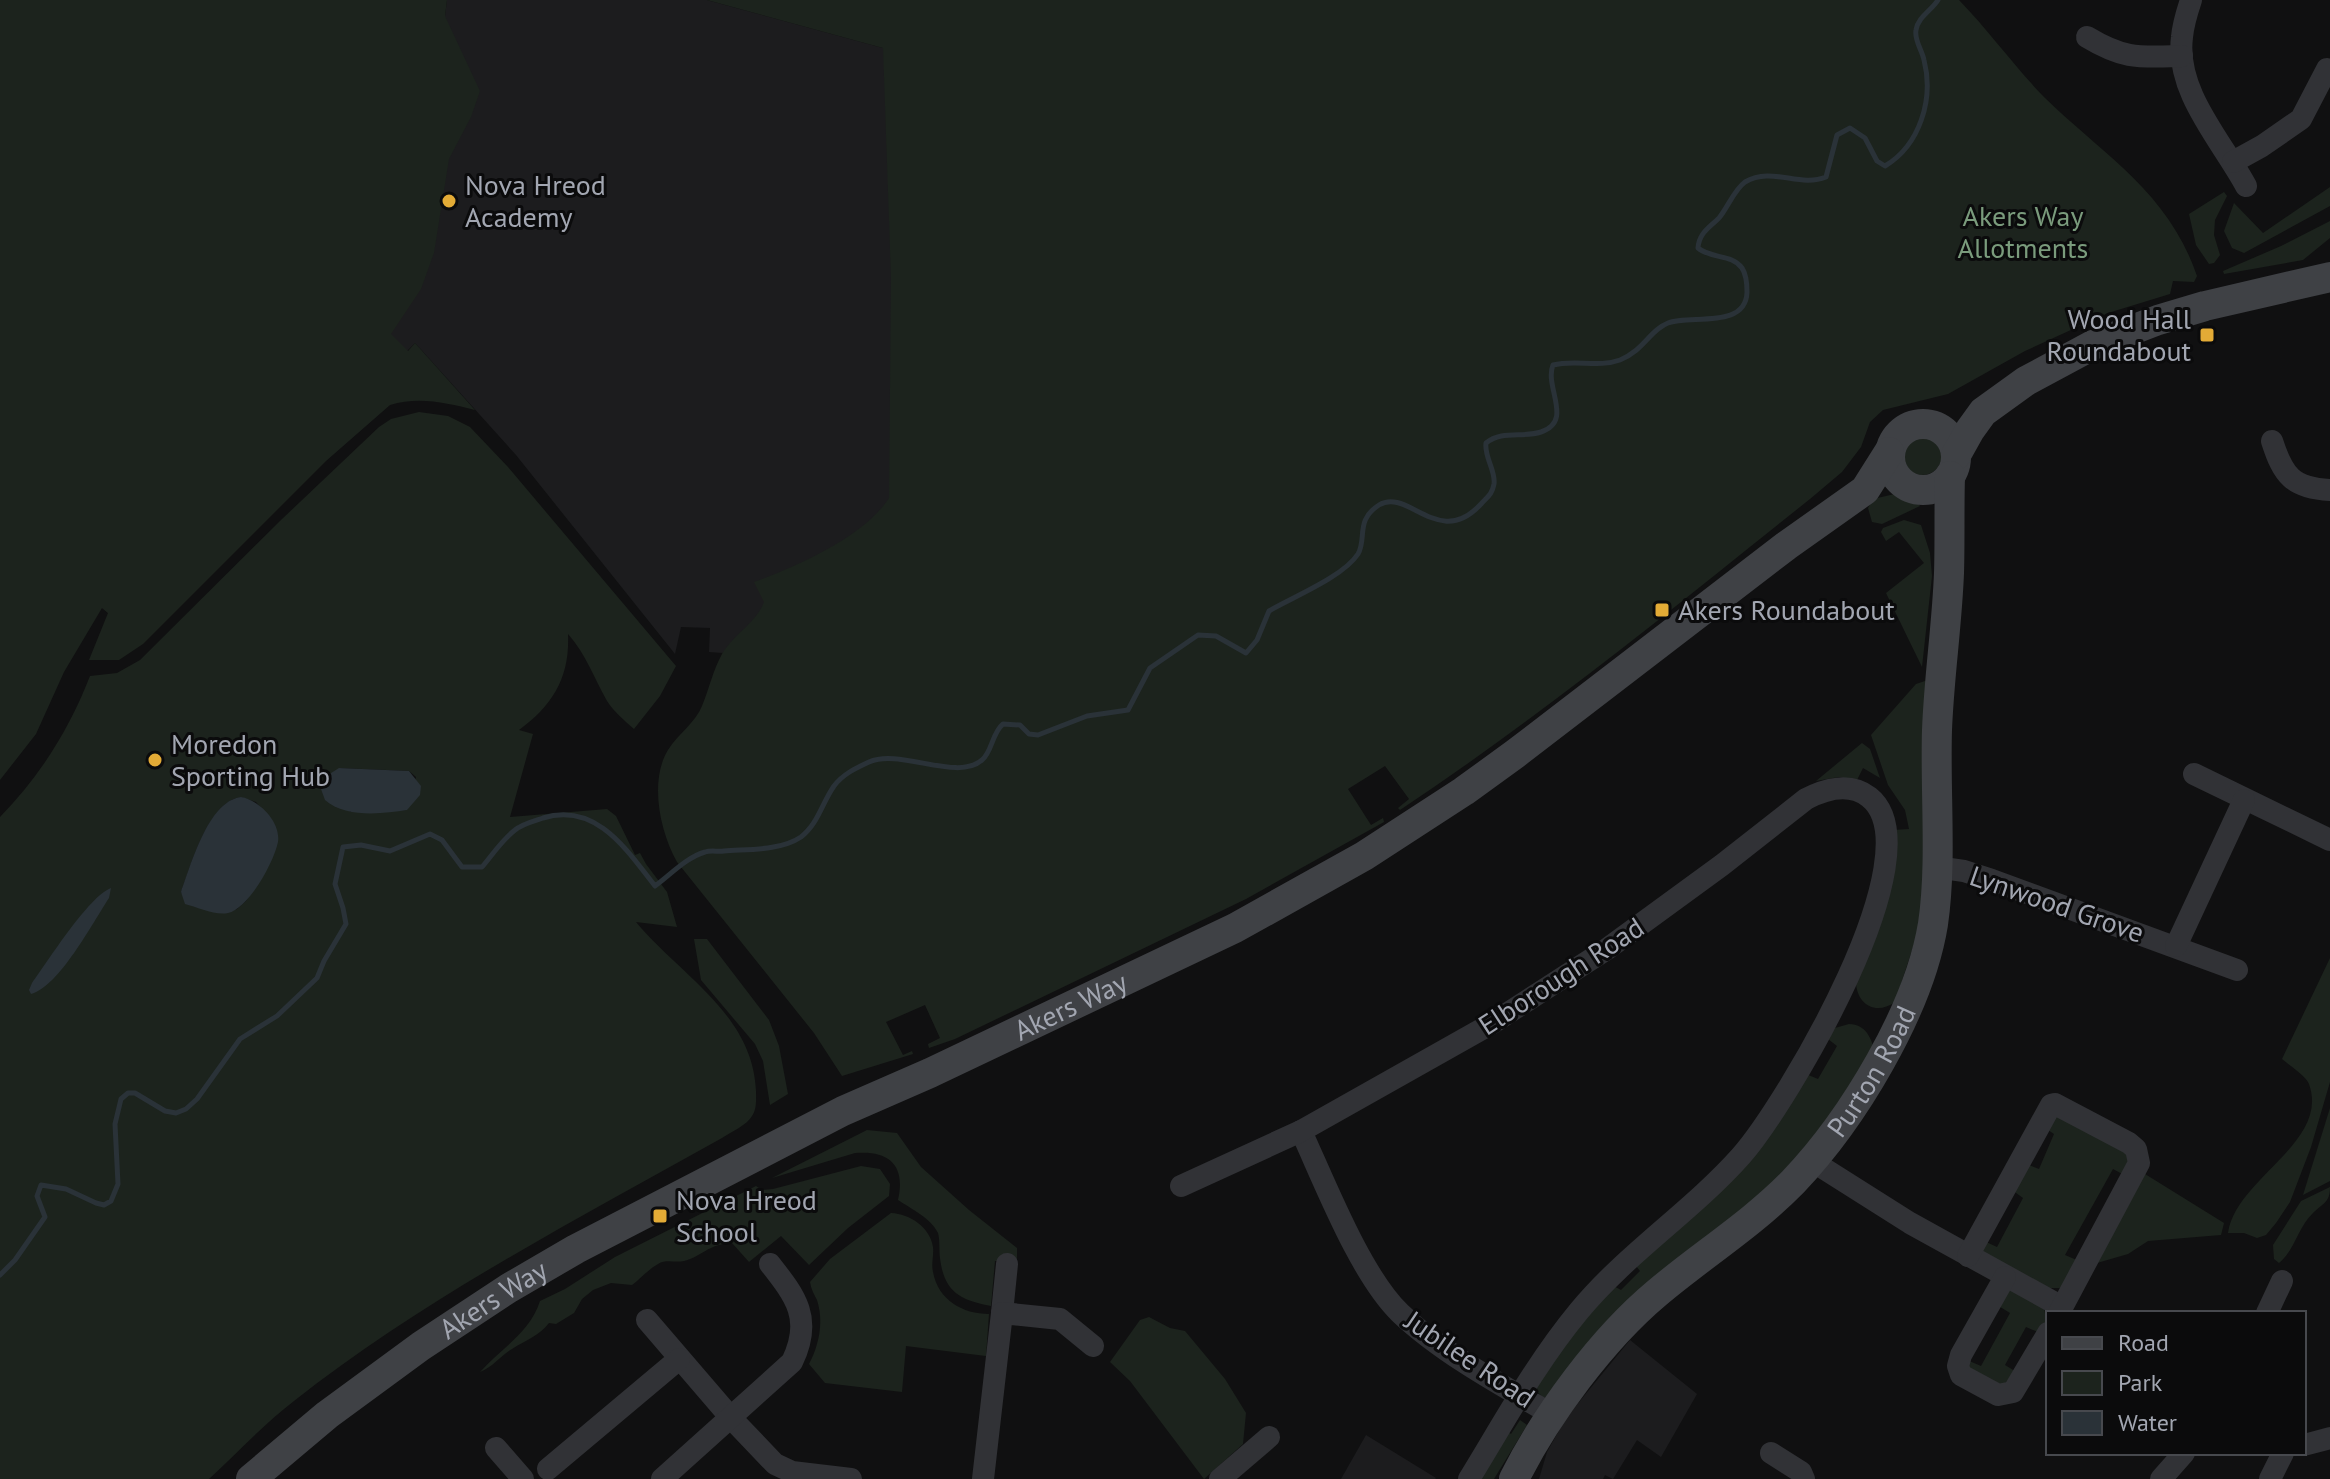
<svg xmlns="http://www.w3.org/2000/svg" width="2330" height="1479" font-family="'PT Sans',sans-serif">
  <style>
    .built { fill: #1c1c1e }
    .green { fill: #1c231d; fill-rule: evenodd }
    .water { fill: #2a3238 }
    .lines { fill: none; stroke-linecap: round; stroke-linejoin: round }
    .stream { stroke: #2a3238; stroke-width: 5 }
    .street { stroke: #313236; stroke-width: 22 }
    .secondary { stroke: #3f4145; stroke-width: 30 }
    .poi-dot { fill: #e3ab36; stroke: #0b0b0c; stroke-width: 3 }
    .labels { text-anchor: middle; stroke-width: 6; stroke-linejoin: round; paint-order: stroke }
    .poi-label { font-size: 28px; fill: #a2a6b1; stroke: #0b0b0c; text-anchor: start }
    .park-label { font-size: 28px; fill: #7a9b7c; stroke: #0b0b0c }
    .street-label { font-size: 28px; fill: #a2a6b1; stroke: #0b0b0c }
  </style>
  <rect width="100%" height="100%" fill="#101011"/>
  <!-- built -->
  <g class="built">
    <polygon points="0,0 445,16 447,0 707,0 883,48 899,58 897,591 723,653 709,652 710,628 681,627 675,654 516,455 415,343 343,416 139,638 96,603"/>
    <polygon points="1630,1340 1697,1394 1661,1457 1637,1440 1613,1479 1605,1475 1603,1479 1539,1479 1547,1452 1566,1418"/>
    <polygon points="1366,1435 1436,1478 1435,1479 1341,1479"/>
  </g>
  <!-- green -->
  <g class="green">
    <path d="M0 0H447L445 16 480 91 471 117 449 159 434 253 421 289 391 334 408 351 415 343 475 410C447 403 419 396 390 405L326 461 143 644 119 660H89L108 613 102 608 64 672 36 734 0 780Z"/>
    <path d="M707 0H1959C1989 31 2014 66 2044 97 2103 155 2168 191 2197 276L2194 282 2173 281 2170 294 2108 313 2025 351 1948 394 1883 410 1870 422 1861 447 1842 472 1810 499C1676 606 1543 715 1400 810L1398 808 1409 799 1385 766 1348 789 1371 825 1383 818 1384 822 1246 899 955 1039 929 1048 928 1044 940 1038 925 1005 886 1022 903 1055 912 1051 913 1054 842 1076 814 1033 677 862C660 832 649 781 668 750 677 735 696 722 702 706 709 689 713 670 722 654 734 634 756 623 764 602L754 582C796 567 865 536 889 498L891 278 883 48Z"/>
    <polygon points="2330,187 2330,206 2244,253 2232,248 2224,231 2234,203 2263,233"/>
    <polygon points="2224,192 2227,196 2215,220 2214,235 2220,255 2214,263 2209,264 2196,245 2189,214"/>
    <polygon points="2330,221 2330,238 2303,260 2224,274 2223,271 2281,246"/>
    <path d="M419 412 448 416 470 427 508 467 676 666 660 696 634 729C624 720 614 712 607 701 594 678 586 654 568 634 570 677 553 705 519 730L533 734 510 817 607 809 616 816 635 855 640 853 646 864 667 892 677 927 636 922C680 975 753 1014 756 1091 756 1099 757 1109 752 1116 747 1125 731 1132 722 1138 576 1220 426 1297 294 1401 264 1424 237 1453 209 1479H0V817C40 776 69 730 90 676L117 673 140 660 281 520 379 427 391 419ZM339 768 409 771 416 777 407 810 350 812ZM241 797 256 802 275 825 269 865 246 901 237 909 220 913 181 893C191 865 208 802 241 797Z"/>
    <circle cx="1922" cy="455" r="20"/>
    <polygon points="1899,493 1913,496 1920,506 1882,524 1872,522 1868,508 1873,499"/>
    <polygon points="1904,520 1921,525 1930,553 1932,576 1922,667 1886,593 1924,563 1899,532 1886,541 1881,532 1883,528"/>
    <path d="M1928 680 1925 869 1918 932 1895 1002C1874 1017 1854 1002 1856 977L1893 830 1909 829 1905 810 1888 785 1871 735 1916 684Z"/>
    <polygon points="1862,743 1870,749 1880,778 1863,768 1857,780 1839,777 1816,781"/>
    <polygon points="694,939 707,939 769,1020 779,1046 788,1094 770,1105 763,1061 755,1044 701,980"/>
    <path d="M2330 958V1082L2311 1147 2290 1202 2276 1223 2266 1235 2257 1238 2244 1233H2228C2236 1178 2330 1143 2309 1084 2305 1075 2290 1066 2282 1059Z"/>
    <path d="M1849 1024C1866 1025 1870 1036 1875 1051L1807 1155 1552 1394 1544 1398 1535 1390 1541 1377 1610 1284 1621 1290 1640 1271 1632 1261 1806 1074 1818 1079 1837 1046 1828 1039 1835 1028Z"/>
    <polygon points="2330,1108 2330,1181 2303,1195"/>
    <polygon points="2056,1115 2130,1152 2126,1176 2113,1169 2065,1255 2079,1261 2061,1288 2044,1288 1981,1251 1984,1241 1997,1247 2023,1198 2012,1190 2026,1164 2039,1169 2054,1134 2045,1128"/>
    <path d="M867 1130 897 1133 921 1167 969 1210 1017 1248V1262L995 1261 991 1306C960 1300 944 1292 940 1258 939 1250 940 1240 938 1233 932 1219 910 1208 898 1200 906 1165 889 1150 855 1153L772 1178Z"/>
    <path d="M861 1166 880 1169 890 1184 889 1196 848 1228 809 1265 781 1236 749 1262 732 1243C710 1243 699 1258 684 1261 675 1263 666 1259 658 1264 649 1269 640 1279 632 1285L611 1283 593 1290 582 1299 574 1313 556 1324 549 1323C539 1336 526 1340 512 1349 500 1356 493 1367 480 1372 500 1349 530 1333 540 1301L565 1289 615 1257 756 1186 762 1190 773 1189Z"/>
    <polygon points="2145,1174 2224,1223 2221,1235 2148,1241 2128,1254 2097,1263"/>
    <path d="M2330 1187C2330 1203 2323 1203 2313 1213 2298 1227 2295 1250 2279 1263L2274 1259 2273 1245 2301 1201Z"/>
    <path d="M891 1213C910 1214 930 1227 933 1247 934 1255 931 1264 933 1272 938 1300 963 1314 989 1314L986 1356 906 1346 902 1392 825 1383 809 1364C819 1345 824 1322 817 1300 814 1294 811 1289 810 1282L830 1259Z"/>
    <polygon points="2014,1289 2044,1305 2046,1323 2040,1333 2026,1327 2005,1365 2018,1373 2001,1386 1968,1373 1967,1360 1981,1366 2010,1313 1997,1305 2006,1290"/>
    <polygon points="1149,1317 1170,1328 1185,1331 1225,1379 1246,1413 1243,1444 1204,1479 1130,1381 1110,1362 1140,1320"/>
    <polygon points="1520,1420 1527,1425 1494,1479 1477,1479 1505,1430 1511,1434"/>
  </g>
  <!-- water -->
  <g class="water">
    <path d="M339 768 409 771 421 786 420 795 407 810C382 814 345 818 325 800L321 789 328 775Z"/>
    <path d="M241 797C259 800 281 822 278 842 274 862 249 908 228 913 216 916 197 907 185 904L181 892C191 865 208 801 241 797Z"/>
    <path d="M111 888 109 898C93 922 59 987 31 994L29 990 32 983C48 961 89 896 111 888Z"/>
  </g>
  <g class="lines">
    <!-- stream -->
    <path class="stream" d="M0 1275 15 1260 45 1217 37 1196 41 1185 66 1189 96 1203 104 1205 111 1201 118 1184 115 1124 121 1099 128 1093H135L165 1111 176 1113 186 1109 197 1099 240 1039 277 1016 317 978 324 961 346 924 343 908 335 884 343 847 361 845 390 851 430 834 442 840 462 867H482C493 854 502 840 515 830 522 824 534 821 543 818 596 802 626 849 655 886 670 875 687 857 705 852 711 850 718 852 724 851 748 849 780 851 801 837 818 824 822 803 834 786 843 774 856 768 869 762 900 748 957 782 982 760 992 752 992 733 1003 724L1020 725 1029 734 1038 735 1087 716 1128 710 1150 668 1198 635 1216 636 1246 653 1257 640 1269 611C1293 597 1343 577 1358 554 1367 539 1355 520 1379 505 1408 487 1439 550 1481 504 1487 497 1492 495 1494 484 1496 471 1484 457 1486 443 1502 430 1522 438 1541 432 1574 421 1544 387 1553 365 1575 359 1598 368 1620 360 1643 351 1650 330 1668 323 1689 314 1746 330 1747 292 1747 285 1746 274 1742 268 1732 254 1711 259 1698 248 1699 233 1709 228 1719 218 1728 207 1734 190 1745 182 1772 166 1799 188 1826 177L1837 135 1850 128 1865 138 1877 161 1885 166C1920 145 1934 99 1924 60 1922 50 1914 40 1916 30 1918 17 1932 10 1938 0"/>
    <!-- street -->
    <g class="street">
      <path d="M2191 0C2187 12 2183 25 2182 37 2175 92 2222 141 2246 186"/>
      <path d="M2087 37C2125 60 2140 57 2182 56"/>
      <polyline points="2233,162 2262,146 2301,119 2327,69"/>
      <path d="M2272 441C2283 475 2292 488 2330 490"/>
      <polyline points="2194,774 2330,840"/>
      <polyline points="1936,867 1964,871 1992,880 2237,970"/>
      <polyline points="2176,946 2244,800"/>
      <path d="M1301 1131C1325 1183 1360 1274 1400 1313 1442 1353 1503 1386 1553 1415"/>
      <polyline points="1812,1161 1910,1223 2062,1307"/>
      <path d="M1181 1186 1301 1131 1491 1024 1607 949 1722 865 1806 799C1825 789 1850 782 1869 797 1938 851 1786 1105 1741 1156 1691 1212 1627 1253 1579 1311 1536 1363 1504 1422 1469 1479"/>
      <polyline points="1968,1256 2051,1105 2055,1104 2129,1143 2136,1149 2139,1163 2059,1313"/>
      <polyline points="2005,1277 1961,1355 1958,1366 1961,1375 1998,1395 2013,1392 2048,1333"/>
      <polyline points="1002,1313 1007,1264"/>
      <polyline points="2267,1313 2282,1281"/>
      <polyline points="647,1320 732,1419 775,1464 792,1472 851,1479"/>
      <polyline points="2304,1445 2330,1438"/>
      <polyline points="496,1448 523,1479"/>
      <polyline points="1771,1453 1801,1472 1804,1479"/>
      <polyline points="548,1469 679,1359"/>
      <path d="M662 1479 792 1362C813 1319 796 1297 770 1264"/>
      <polyline points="983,1479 1002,1313 1060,1319 1093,1346"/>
      <polyline points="1220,1479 1269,1437"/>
      <polyline points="2161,1479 2184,1453"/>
      <polyline points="2270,1479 2283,1453"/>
    </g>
    <!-- secondary -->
    <g class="secondary">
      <circle cx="1923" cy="457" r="33"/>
      <polyline points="1956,455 1970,430 1983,412 2026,381 2093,345 2158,320 2205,306 2330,277"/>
      <path id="s1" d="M251 1479 327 1415 421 1346 509 1288 576 1249 843 1111 930 1073 1235 928 1364 856 1464 791 1515 754 1786 546 1865 490 1889 452"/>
      <path id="s2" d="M1514 1479C1546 1415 1602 1339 1657 1293 1702 1255 1752 1224 1793 1182 1853 1119 1919 1010 1933 924 1942 863 1935 792 1937 730 1939 677 1947 625 1949 573 1950 541 1949 508 1950 476"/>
    </g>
  </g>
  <!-- markers -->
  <g class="poi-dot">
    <circle cx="449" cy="201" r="8"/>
    <rect x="2199" y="327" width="16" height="16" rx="4"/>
    <rect x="1654" y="602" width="16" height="16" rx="4"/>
    <circle cx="155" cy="760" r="8"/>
    <rect x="652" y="1208" width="16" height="16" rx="4"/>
  </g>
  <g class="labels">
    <!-- poi labels -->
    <g class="poi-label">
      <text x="465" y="195">Nova Hreod<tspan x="465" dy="32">Academy</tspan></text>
      <text x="2191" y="329" text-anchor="end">Wood Hall<tspan x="2191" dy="32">Roundabout</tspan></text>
      <text x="1678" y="620">Akers Roundabout</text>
      <text x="171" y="754">Moredon<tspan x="171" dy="32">Sporting Hub</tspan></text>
      <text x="676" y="1210">Nova Hreod<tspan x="676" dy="32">School</tspan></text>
    </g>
    <!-- park labels -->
    <g class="park-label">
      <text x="2023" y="226">Akers Way<tspan x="2023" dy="32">Allotments</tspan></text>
    </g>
    <!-- street labels -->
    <g class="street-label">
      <text transform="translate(2057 904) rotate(19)" y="10">Lynwood Grove</text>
      <text transform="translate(1561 976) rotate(-33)" y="10">Elborough Road</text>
      <text dy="10" stroke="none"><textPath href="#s1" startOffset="950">Akers Way</textPath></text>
      <text dy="10" stroke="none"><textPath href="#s2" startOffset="548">Purton Road</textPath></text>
      <text dy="10" stroke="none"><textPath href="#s1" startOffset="302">Akers Way</textPath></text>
      <text transform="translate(1470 1359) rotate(34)" y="10">Jubilee Road</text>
    </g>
  </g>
  <!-- legend -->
  <rect x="2046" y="1311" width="260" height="144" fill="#0b0b0c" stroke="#47494e" stroke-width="2"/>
  <rect x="2062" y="1337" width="40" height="12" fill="#3f4145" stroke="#47494e" stroke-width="2"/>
  <text x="2118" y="1351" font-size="24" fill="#a2a6b1">Road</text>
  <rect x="2062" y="1371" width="40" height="24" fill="#1c231d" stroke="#47494e" stroke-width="2"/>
  <text x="2118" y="1391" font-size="24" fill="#a2a6b1">Park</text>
  <rect x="2062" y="1411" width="40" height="24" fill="#2a3238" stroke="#47494e" stroke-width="2"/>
  <text x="2118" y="1431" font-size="24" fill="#a2a6b1">Water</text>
</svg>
